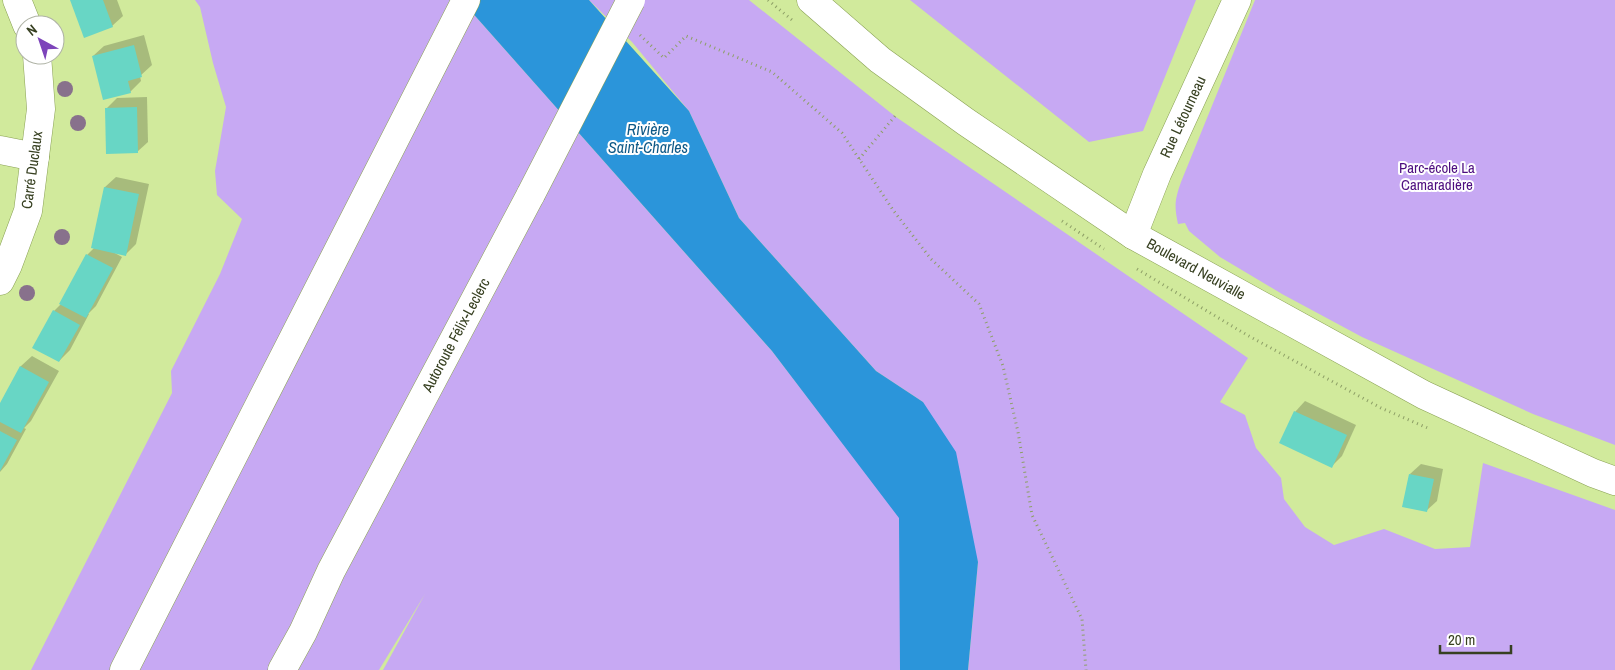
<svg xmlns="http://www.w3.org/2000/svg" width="1615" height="670" font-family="'Archivo Narrow',sans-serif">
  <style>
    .green { fill: #c7a9f3 }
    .water { fill: #2b95da }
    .shadow { fill: #0003 }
    .building { fill: #68d6c5 }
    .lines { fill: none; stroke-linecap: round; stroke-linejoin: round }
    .minor-casing { stroke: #89a054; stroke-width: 29 }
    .major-casing { stroke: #89a054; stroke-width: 29 }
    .highway-casing { stroke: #89a054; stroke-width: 29 }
    .path { stroke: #8d9f66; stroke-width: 3; stroke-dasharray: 1 4; stroke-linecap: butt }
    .minor { stroke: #fff; stroke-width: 28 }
    .major { stroke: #fff; stroke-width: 28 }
    .highway { stroke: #fff; stroke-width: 28 }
    .highway-bridge-casing { stroke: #89a054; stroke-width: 29; stroke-linecap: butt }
    .highway-bridge { stroke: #fff; stroke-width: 28 }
    .tree { fill: #88718c }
    .labels { text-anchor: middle; stroke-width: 4; stroke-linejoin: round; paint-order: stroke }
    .street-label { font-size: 15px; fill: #374021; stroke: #fff }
    .park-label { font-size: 15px; fill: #4d0e7f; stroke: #fff }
    .water-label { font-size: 16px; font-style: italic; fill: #0e5987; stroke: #fff }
  </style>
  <rect width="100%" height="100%" fill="#d1ea9c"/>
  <!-- green -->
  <g class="green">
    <polygon points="195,0 461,0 772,351 900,518 900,670 383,670 425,594 379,670 31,670 172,393 171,371 220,274 242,219 217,195 215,171 226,107 213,63 200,7"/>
    <polygon points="589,0 749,0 896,117 1248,358 1220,402 1245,415 1256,448 1281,478 1284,499 1305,527 1334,545 1384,529 1435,549 1470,547 1483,463 1615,510 1615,670 968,670 978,562 923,402 876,371 739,218 689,111 632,42"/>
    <polygon points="910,0 1196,0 1143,131 1089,142"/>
    <path d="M1255 0H1615V445L1533 414 1362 337 1282 294 1220 257 1189 231 1185 223 1178 224C1174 206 1175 199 1181 182Z"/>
  </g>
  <!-- water -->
  <polygon class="water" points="461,0 589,0 689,111 739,218 876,371 923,402 956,452 978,562 968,670 900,670 899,518 772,351"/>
  <!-- shadow -->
  <g class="shadow">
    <polygon points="71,0 117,0 123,16 112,26"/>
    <polygon points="144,35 152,65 140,76 141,81 130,92 93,56 104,46"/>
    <polygon points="147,97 148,142 137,152 107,108 117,98"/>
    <polygon points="116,177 149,184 136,244 126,254 113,252 122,257 96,306 88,314 89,314 70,350 59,361 54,311 62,303 87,255 94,248 92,247 105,187"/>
    <polygon points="32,356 59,371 31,421 24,428 26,429 7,464 0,472 0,405 21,366"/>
    <polygon points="1305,401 1356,425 1342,456 1332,466 1295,412"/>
    <polygon points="1421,464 1443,469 1437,501 1426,511 1410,474"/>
  </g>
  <!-- building -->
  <g class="building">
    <polygon points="70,0 103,0 113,27 84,38"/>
    <polygon points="134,45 142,77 128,81 131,93 103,100 92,56"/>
    <polygon points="137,107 138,153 106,154 105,108"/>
    <polygon points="104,187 139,194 126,256 91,248"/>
    <polygon points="86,254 113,268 86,318 59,304"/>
    <polygon points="53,310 80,325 59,362 32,348"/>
    <polygon points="20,366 49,382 21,433 0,422 0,403"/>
    <polygon points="1294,411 1347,435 1332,468 1279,443"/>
    <polygon points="0,431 17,440 0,471"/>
    <polygon points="1409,474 1434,479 1427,512 1402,507"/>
  </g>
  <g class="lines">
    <!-- minor casing -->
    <g class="minor-casing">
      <g id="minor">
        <polyline points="17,0 27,25"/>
        <polyline points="0,150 35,157"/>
        <polyline points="1133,235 1157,174 1237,0"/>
        <polyline points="0,281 8,265 28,211 41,109 37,55"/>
      </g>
    </g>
    <!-- major casing -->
    <g class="major-casing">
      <polyline id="major" points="811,0 880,60 966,122 1133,235 1424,395 1593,473 1615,481"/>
    </g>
    <!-- highway casing -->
    <g class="highway-casing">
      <g id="highway">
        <polyline points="124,670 466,0"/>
        <polyline points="282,670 303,632 331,571 531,194"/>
      </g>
    </g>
    <!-- path -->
    <g class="path">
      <polyline points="768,0 792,20"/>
      <polyline points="640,35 664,58 686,36 772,72 842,133 893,210 931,259 979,304 1003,366 1018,432 1032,515 1082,619 1086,670"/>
      <polyline points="859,159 896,115"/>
      <polyline points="1062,221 1104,249"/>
      <polyline points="1137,269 1247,335 1381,408 1430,429"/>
    </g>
    <!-- minor -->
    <use href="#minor" class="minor"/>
    <!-- major -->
    <use href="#major" class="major"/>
    <!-- highway -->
    <use href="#highway" class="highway"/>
    <!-- highway-bridge casing -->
    <g class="highway-bridge-casing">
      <polyline id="highway-bridge" points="531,194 631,0"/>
    </g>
    <!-- highway-bridge -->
    <use href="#highway-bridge" class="highway-bridge"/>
  </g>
  <!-- trees -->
  <g class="tree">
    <circle cx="65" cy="89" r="8"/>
    <circle cx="78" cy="123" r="8"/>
    <circle cx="62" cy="237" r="8"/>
    <circle cx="27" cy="293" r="8"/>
  </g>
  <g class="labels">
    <!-- street labels -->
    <g class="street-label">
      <text transform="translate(1183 117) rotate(-65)" y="5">Rue Létourneau</text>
      <text transform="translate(32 170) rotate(-82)" y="5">Carré Duclaux</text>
      <text transform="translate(1196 269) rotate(29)" y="5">Boulevard Neuvialle</text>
      <text transform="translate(456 335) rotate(-62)" y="5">Autoroute Félix-Leclerc</text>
    </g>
    <!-- park labels -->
    <g class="park-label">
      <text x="1437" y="173">Parc-école La<tspan x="1437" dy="17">Camaradière</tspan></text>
    </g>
    <!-- water labels -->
    <g class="water-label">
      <text x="648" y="135">Rivière<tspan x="648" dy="18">Saint-Charles</tspan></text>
    </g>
  </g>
  <!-- north arrow -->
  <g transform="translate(40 40) rotate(320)"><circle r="24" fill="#ffffff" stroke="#afb3a6"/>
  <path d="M0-4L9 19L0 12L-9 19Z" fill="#7d44ba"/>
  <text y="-8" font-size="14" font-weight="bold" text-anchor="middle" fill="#374021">N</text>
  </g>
  <!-- scale -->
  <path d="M1440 645v8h71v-8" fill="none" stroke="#374021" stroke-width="2.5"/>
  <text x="1448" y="645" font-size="15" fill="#374021" stroke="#ffffff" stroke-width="4" paint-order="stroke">20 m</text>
</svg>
